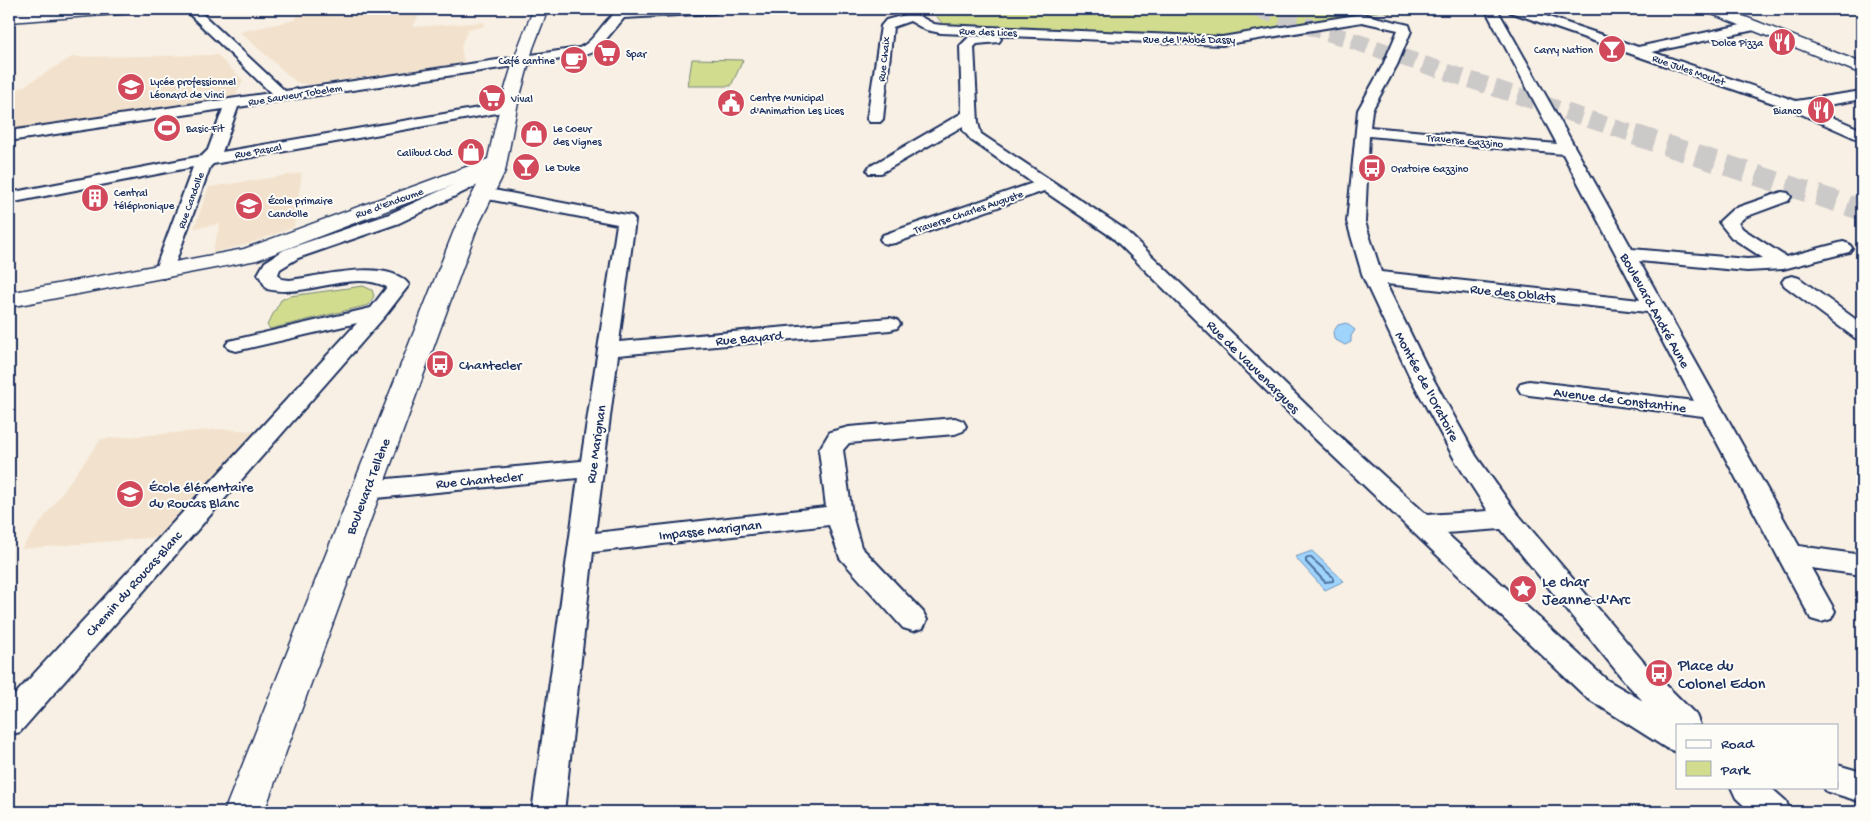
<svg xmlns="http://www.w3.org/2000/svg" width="1871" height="821" font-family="'Gochi Hand',sans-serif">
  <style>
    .built { fill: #f2e2cd }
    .green { fill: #d1dc8f; stroke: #768676 }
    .water { fill: #9fd4fd; stroke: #6a92bd }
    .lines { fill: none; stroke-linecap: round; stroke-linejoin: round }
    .shore { stroke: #50719e; stroke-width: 2 }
    .highway-tunnel-far1 { stroke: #ccc9c9; stroke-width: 17; stroke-dasharray: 17 8; stroke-linecap: butt }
    .highway-tunnel { stroke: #ccc9c9; stroke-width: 21; stroke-dasharray: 21 11; stroke-linecap: butt }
    .street-casing { stroke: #1b2f5e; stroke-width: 4 }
    .secondary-casing { stroke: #1b2f5e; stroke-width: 3 }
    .street { fill: #fdfcf7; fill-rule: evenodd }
    .secondary { fill: #fdfcf7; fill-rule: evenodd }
    .labels { text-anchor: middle; stroke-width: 4; stroke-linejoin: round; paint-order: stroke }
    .far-street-label { font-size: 11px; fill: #1b2f5e; stroke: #fdfcf7 }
    .far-poi-label { font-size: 11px; fill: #1b2f5e; stroke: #fdfcf7; text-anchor: start }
    .street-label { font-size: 14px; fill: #1b2f5e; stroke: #fdfcf7 }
    .poi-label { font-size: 14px; fill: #1b2f5e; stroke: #fdfcf7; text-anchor: start }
    .near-poi-label { font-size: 16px; fill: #1b2f5e; stroke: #fdfcf7; text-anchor: start }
  </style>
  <rect width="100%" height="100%" fill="#f8f0e4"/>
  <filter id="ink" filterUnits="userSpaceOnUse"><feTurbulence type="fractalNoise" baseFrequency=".02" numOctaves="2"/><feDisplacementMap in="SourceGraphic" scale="10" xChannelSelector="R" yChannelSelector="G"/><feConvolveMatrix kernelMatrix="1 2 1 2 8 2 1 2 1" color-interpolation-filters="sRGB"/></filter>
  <g filter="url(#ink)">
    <!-- built -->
    <g class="built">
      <polygon points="302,9 422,9 413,27 485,22 483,27 468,29 461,46 464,63 308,85 296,82 240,32 295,20"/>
      <polygon points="217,55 243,80 235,97 9,130 9,95 72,57"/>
      <polygon points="302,173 294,227 248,244 212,253 220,224 194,228 209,187"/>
      <polygon points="221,429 258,431 160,537 21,549 101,439"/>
    </g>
    <!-- green -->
    <g class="green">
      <polygon points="930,9 1390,9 1391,14 1382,11 1225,37 950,26 943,24"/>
      <polygon points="692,59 743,60 731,86 688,86"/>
      <polygon points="363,286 372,290 374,296 369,305 270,329 267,325 281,300 290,296"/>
    </g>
    <!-- water -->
    <g class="water">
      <polygon points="1346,323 1355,330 1351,336 1351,342 1345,345 1334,339 1333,332 1338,325"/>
      <polygon points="1312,551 1344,581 1325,590 1295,557"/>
    </g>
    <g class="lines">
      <!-- shore -->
      <polygon class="shore" points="1310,557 1333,577 1333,581 1325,582 1306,562 1306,559"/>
      <!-- highway-tunnel-far1 -->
      <polyline class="highway-tunnel-far1" points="1257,9 1639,136"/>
      <!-- highway-tunnel -->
      <polyline class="highway-tunnel" points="1635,135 1862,210"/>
      <!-- street casing -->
      <g class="street-casing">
        <g id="street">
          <path d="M184 9H197L285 91 579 48C597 41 604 15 623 10L721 9 715 13 624 18 596 51 582 56 238 107 222 152 508 103 513 104 515 107 513 110 508 111 213 164 210 167 172 272 170 276 163 278 156 276 154 272 193 167 9 203V193L202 156 208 150 223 109 9 141V131L271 93Z"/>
          <path d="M904 9H916L917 15 934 24 941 25 1222 37 1362 14 1409 25 1411 31 1397 65 1372 110 1370 127 1557 144 1485 9H1497L1632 249 1747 259 1763 258 1731 237 1719 222 1733 209 1782 192 1788 193 1791 197 1788 201 1745 217 1738 223 1743 229 1786 257 1843 242 1849 244 1852 248 1849 252 1783 269 1747 271 1639 261 1799 546 1862 555V575L1811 568 1835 611 1831 619 1821 622 1811 619 1703 416 1529 395 1521 393 1518 388 1521 383 1529 381 1694 401 1647 312 1386 284 1431 375 1476 456 1516 512 1647 666 1696 715 1700 725H1677V752L1666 748 1587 698 1308 432 1112 237 1044 191 895 243 889 244 883 243 880 239 883 235 1033 183 971 140 963 130V126L881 173H869L867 170 869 167 962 113 960 46 969 37 999 36 1001 39 999 42 977 44 974 47 978 123 981 134 1124 229 1324 422 1427 515 1488 511 1455 460 1409 375 1363 277 1347 222 1358 110 1383 65 1398 30 1362 22 1222 45 941 33 926 30 910 21 893 27 883 119 880 122H870L867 119 881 26 886 20 905 15ZM1369 136 1563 154 1640 300 1381 272 1365 222ZM1501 529 1627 684 1643 701 1607 680 1446 533Z"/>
          <polygon points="1508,9 1525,9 1638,47 1755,22 1759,23 1761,26 1759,29 1652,52 1796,101 1862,91 1862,99 1811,108 1862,130 1862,141 1790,109 1510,12"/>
          <path d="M495 166 501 168 503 171 501 174 399 223 298 258 280 269 278 274 281 279 290 280C318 277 389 257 409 285L385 316 20 732 9 735V701L357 323 236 351 229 349 226 345 229 341 371 308 387 287C349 269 307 299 267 289L258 274 265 262 284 250 387 215Z"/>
          <polygon points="483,188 632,216 635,220 619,342 890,318 897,320 900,324 897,328 890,330 618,355 595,533 826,507 819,450 830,432 849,427 955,418 963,421 966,426 963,431 955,434 849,443 843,450 852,515 861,547 923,612 927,620 923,628 913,631 903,628 840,558 829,525 593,552 564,812 532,812 578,478 366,499 357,496 354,490 357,484 366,481 581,461 617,224 477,197 475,193 477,189"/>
          <polygon points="1792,276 1799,278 1862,324 1862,340 1855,338 1785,286 1782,282 1785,278"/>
          <polygon points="1837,765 1862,772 1862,802 1826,791 1824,787 1837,787"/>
          <polygon points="1731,787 1770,787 1786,801 1790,812 1751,812 1736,798"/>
        </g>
      </g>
      <!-- secondary casing -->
      <g class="secondary-casing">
        <g id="secondary">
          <polygon points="66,9 138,9 136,12 131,13 9,22 9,12"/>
          <path d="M534 9H548L533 48 517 107 505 171 477 228 264 812H224L455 228 483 174 257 260 9 307V293L244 249 488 159C499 107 512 57 534 9Z"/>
          <polygon points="1705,9 1725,9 1862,63 1862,74 1707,12"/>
        </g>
      </g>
      <!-- street -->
      <use href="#street" class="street"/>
      <!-- secondary -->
      <use href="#secondary" class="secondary"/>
    </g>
  </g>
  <!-- icons -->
  <defs>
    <g id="restaurant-disc" transform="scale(1.4375)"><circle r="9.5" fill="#d1495b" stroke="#fdfcf7"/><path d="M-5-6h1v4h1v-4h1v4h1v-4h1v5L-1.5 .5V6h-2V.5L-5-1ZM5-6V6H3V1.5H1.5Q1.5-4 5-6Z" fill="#fff"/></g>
    <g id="bar-disc" transform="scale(1.4375)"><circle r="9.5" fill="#d1495b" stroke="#fdfcf7"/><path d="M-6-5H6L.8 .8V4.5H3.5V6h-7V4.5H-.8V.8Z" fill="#fff"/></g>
    <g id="supermarket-disc" transform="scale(1.4375)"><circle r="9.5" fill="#d1495b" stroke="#fdfcf7"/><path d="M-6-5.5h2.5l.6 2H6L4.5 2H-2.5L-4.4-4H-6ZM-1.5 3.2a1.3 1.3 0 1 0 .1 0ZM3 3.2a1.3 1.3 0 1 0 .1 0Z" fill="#fff"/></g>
    <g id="cafe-disc" transform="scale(1.4375)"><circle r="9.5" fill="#d1495b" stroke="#fdfcf7"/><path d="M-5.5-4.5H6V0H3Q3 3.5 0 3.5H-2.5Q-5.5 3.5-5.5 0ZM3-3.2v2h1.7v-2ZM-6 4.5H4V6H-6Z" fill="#fff"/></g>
    <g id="school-disc" transform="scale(1.4375)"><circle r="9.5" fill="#d1495b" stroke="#fdfcf7"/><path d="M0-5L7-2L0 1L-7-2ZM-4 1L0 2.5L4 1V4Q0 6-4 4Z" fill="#fff"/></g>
    <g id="civic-disc" transform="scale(1.4375)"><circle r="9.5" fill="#d1495b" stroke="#fdfcf7"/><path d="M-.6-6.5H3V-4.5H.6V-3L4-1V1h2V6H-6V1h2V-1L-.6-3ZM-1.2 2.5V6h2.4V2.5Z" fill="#fff"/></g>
    <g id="stadium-disc" transform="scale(1.4375)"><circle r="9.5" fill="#d1495b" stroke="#fdfcf7"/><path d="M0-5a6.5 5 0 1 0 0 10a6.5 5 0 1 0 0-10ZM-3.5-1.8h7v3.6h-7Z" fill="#fff"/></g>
    <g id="shop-disc" transform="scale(1.4375)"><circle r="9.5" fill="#d1495b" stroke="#fdfcf7"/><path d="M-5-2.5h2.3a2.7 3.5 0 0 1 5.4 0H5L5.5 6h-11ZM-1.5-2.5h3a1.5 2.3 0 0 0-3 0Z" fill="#fff"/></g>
    <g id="bus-disc" transform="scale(1.4375)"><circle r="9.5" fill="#d1495b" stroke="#fdfcf7"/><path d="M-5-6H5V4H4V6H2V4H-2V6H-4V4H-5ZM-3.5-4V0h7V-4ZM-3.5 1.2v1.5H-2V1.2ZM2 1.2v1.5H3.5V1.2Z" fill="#fff"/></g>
    <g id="building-disc" transform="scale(1.4375)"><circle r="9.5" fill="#d1495b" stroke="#fdfcf7"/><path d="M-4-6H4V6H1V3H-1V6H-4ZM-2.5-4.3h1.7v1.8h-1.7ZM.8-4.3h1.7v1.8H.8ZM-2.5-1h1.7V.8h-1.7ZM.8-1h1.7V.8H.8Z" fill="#fff"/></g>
    <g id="sight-disc" transform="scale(1.4375)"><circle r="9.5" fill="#d1495b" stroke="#fdfcf7"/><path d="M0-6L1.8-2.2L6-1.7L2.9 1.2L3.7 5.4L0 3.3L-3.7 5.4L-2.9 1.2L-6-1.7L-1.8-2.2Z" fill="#fff"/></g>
  </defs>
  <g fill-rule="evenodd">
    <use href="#restaurant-disc" x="1782" y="42"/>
    <use href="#bar-disc" x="1612" y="49"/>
    <use href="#supermarket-disc" x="607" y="53"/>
    <use href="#cafe-disc" x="574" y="60"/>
    <use href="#school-disc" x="131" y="87"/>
    <use href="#supermarket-disc" x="492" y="98"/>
    <use href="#civic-disc" x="731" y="103"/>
    <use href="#restaurant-disc" x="1821" y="110"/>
    <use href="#stadium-disc" x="167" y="128"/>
    <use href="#shop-disc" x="534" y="134"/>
    <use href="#shop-disc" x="471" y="152"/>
    <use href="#bar-disc" x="526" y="167"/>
    <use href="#bus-disc" x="1372" y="168"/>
    <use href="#building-disc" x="95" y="198"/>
    <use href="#school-disc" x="249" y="206"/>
    <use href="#bus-disc" x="440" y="364"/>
    <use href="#school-disc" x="130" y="494"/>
    <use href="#sight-disc" x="1523" y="589"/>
    <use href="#bus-disc" x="1659" y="673"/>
  </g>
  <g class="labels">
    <!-- far-street labels -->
    <g class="far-street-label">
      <text transform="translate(988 31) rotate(2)" y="4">Rue des Lices</text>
      <text x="1189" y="43">Rue de l'Abbé Dassy</text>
      <text transform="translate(883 59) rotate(-83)" y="4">Rue Chaix</text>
      <text transform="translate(1689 69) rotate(19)" y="4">Rue Jules Moulet</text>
      <text transform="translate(295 94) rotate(-9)" y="4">Rue Sauveur Tobelem</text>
      <text transform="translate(1465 140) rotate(5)" y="4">Traverse Gazzino</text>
      <text transform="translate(258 150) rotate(-10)" y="4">Rue Pascal</text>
      <text transform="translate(190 200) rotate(-70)" y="4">Rue Candolle</text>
      <text transform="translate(389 202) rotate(-20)" y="4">Rue d'Endoume</text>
      <text transform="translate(968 211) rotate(-19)" y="4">Traverse Charles Auguste</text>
    </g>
    <!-- far-poi labels -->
    <g class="far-poi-label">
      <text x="1763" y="46" text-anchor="end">Dolce Pizza</text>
      <text x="1593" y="53" text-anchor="end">Carry Nation</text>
      <text x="626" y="57">Spar</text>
      <text x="555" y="64" text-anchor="end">Café cantine</text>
      <text x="150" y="85">Lycée professionnel<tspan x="150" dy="13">Léonard de Vinci</tspan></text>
      <text x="750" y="101">Centre Municipal<tspan x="750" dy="13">d'Animation Les Lices</tspan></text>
      <text x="511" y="102">Vival</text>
      <text x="1802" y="114" text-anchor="end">Bianco</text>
      <text x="186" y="132">Basic-Fit</text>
      <text x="553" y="132">Le Coeur<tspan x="553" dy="13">des Vignes</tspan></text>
      <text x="452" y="156" text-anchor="end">Calibud Cbd</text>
      <text x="545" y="171">Le Duke</text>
      <text x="1391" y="172">Oratoire Gazzino</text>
      <text x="114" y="196">Central<tspan x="114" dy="13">téléphonique</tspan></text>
      <text x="268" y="204">École primaire<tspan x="268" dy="13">Candolle</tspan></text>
    </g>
    <!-- street labels -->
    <g class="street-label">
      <text transform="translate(1513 292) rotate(6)" y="5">Rue des Oblats</text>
      <text transform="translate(1656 310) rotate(61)" y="5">Boulevard André Aune</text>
      <text transform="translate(749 337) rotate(-5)" y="5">Rue Bayard</text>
      <text transform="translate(1254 366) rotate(45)" y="5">Rue de Vauvenargues</text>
      <text transform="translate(1428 386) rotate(62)" y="5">Montée de l'Oratoire</text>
      <text transform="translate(1620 399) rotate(7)" y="5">Avenue de Constantine</text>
      <text transform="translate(595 444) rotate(-82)" y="5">Rue Marignan</text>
      <text transform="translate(479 479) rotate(-5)" y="5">Rue Chantecler</text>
      <text transform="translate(367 486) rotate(-69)" y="5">Boulevard Tellène</text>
      <text transform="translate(710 529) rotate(-6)" y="5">Impasse Marignan</text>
      <text transform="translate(133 583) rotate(-48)" y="5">Chemin du Roucas-Blanc</text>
    </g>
    <!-- poi labels -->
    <g class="poi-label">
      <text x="459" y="369">Chantecler</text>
      <text x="149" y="491">École élémentaire<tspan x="149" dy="16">du Roucas Blanc</tspan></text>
    </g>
    <!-- near-poi labels -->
    <g class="near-poi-label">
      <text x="1542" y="586">Le char<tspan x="1542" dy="18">Jeanne-d'Arc</tspan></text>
      <text x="1678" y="670">Place du<tspan x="1678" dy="18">Colonel Edon</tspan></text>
    </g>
  </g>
  <!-- margin -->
  <rect width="1871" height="821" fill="none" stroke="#fdfcf7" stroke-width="30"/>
  <rect x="15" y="15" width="1841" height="791" fill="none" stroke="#1b2f5e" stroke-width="2" filter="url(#ink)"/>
  <!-- legend -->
  <rect x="1676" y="724" width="162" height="65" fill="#fdfcf7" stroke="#a3aaba"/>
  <rect x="1686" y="740" width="25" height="8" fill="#fdfcf7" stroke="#a3aaba"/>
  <text x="1721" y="748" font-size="15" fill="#1b2f5e">Road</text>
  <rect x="1686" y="761" width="25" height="15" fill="#d1dc8f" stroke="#a3aaba"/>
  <text x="1721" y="774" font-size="15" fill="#1b2f5e">Park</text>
</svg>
